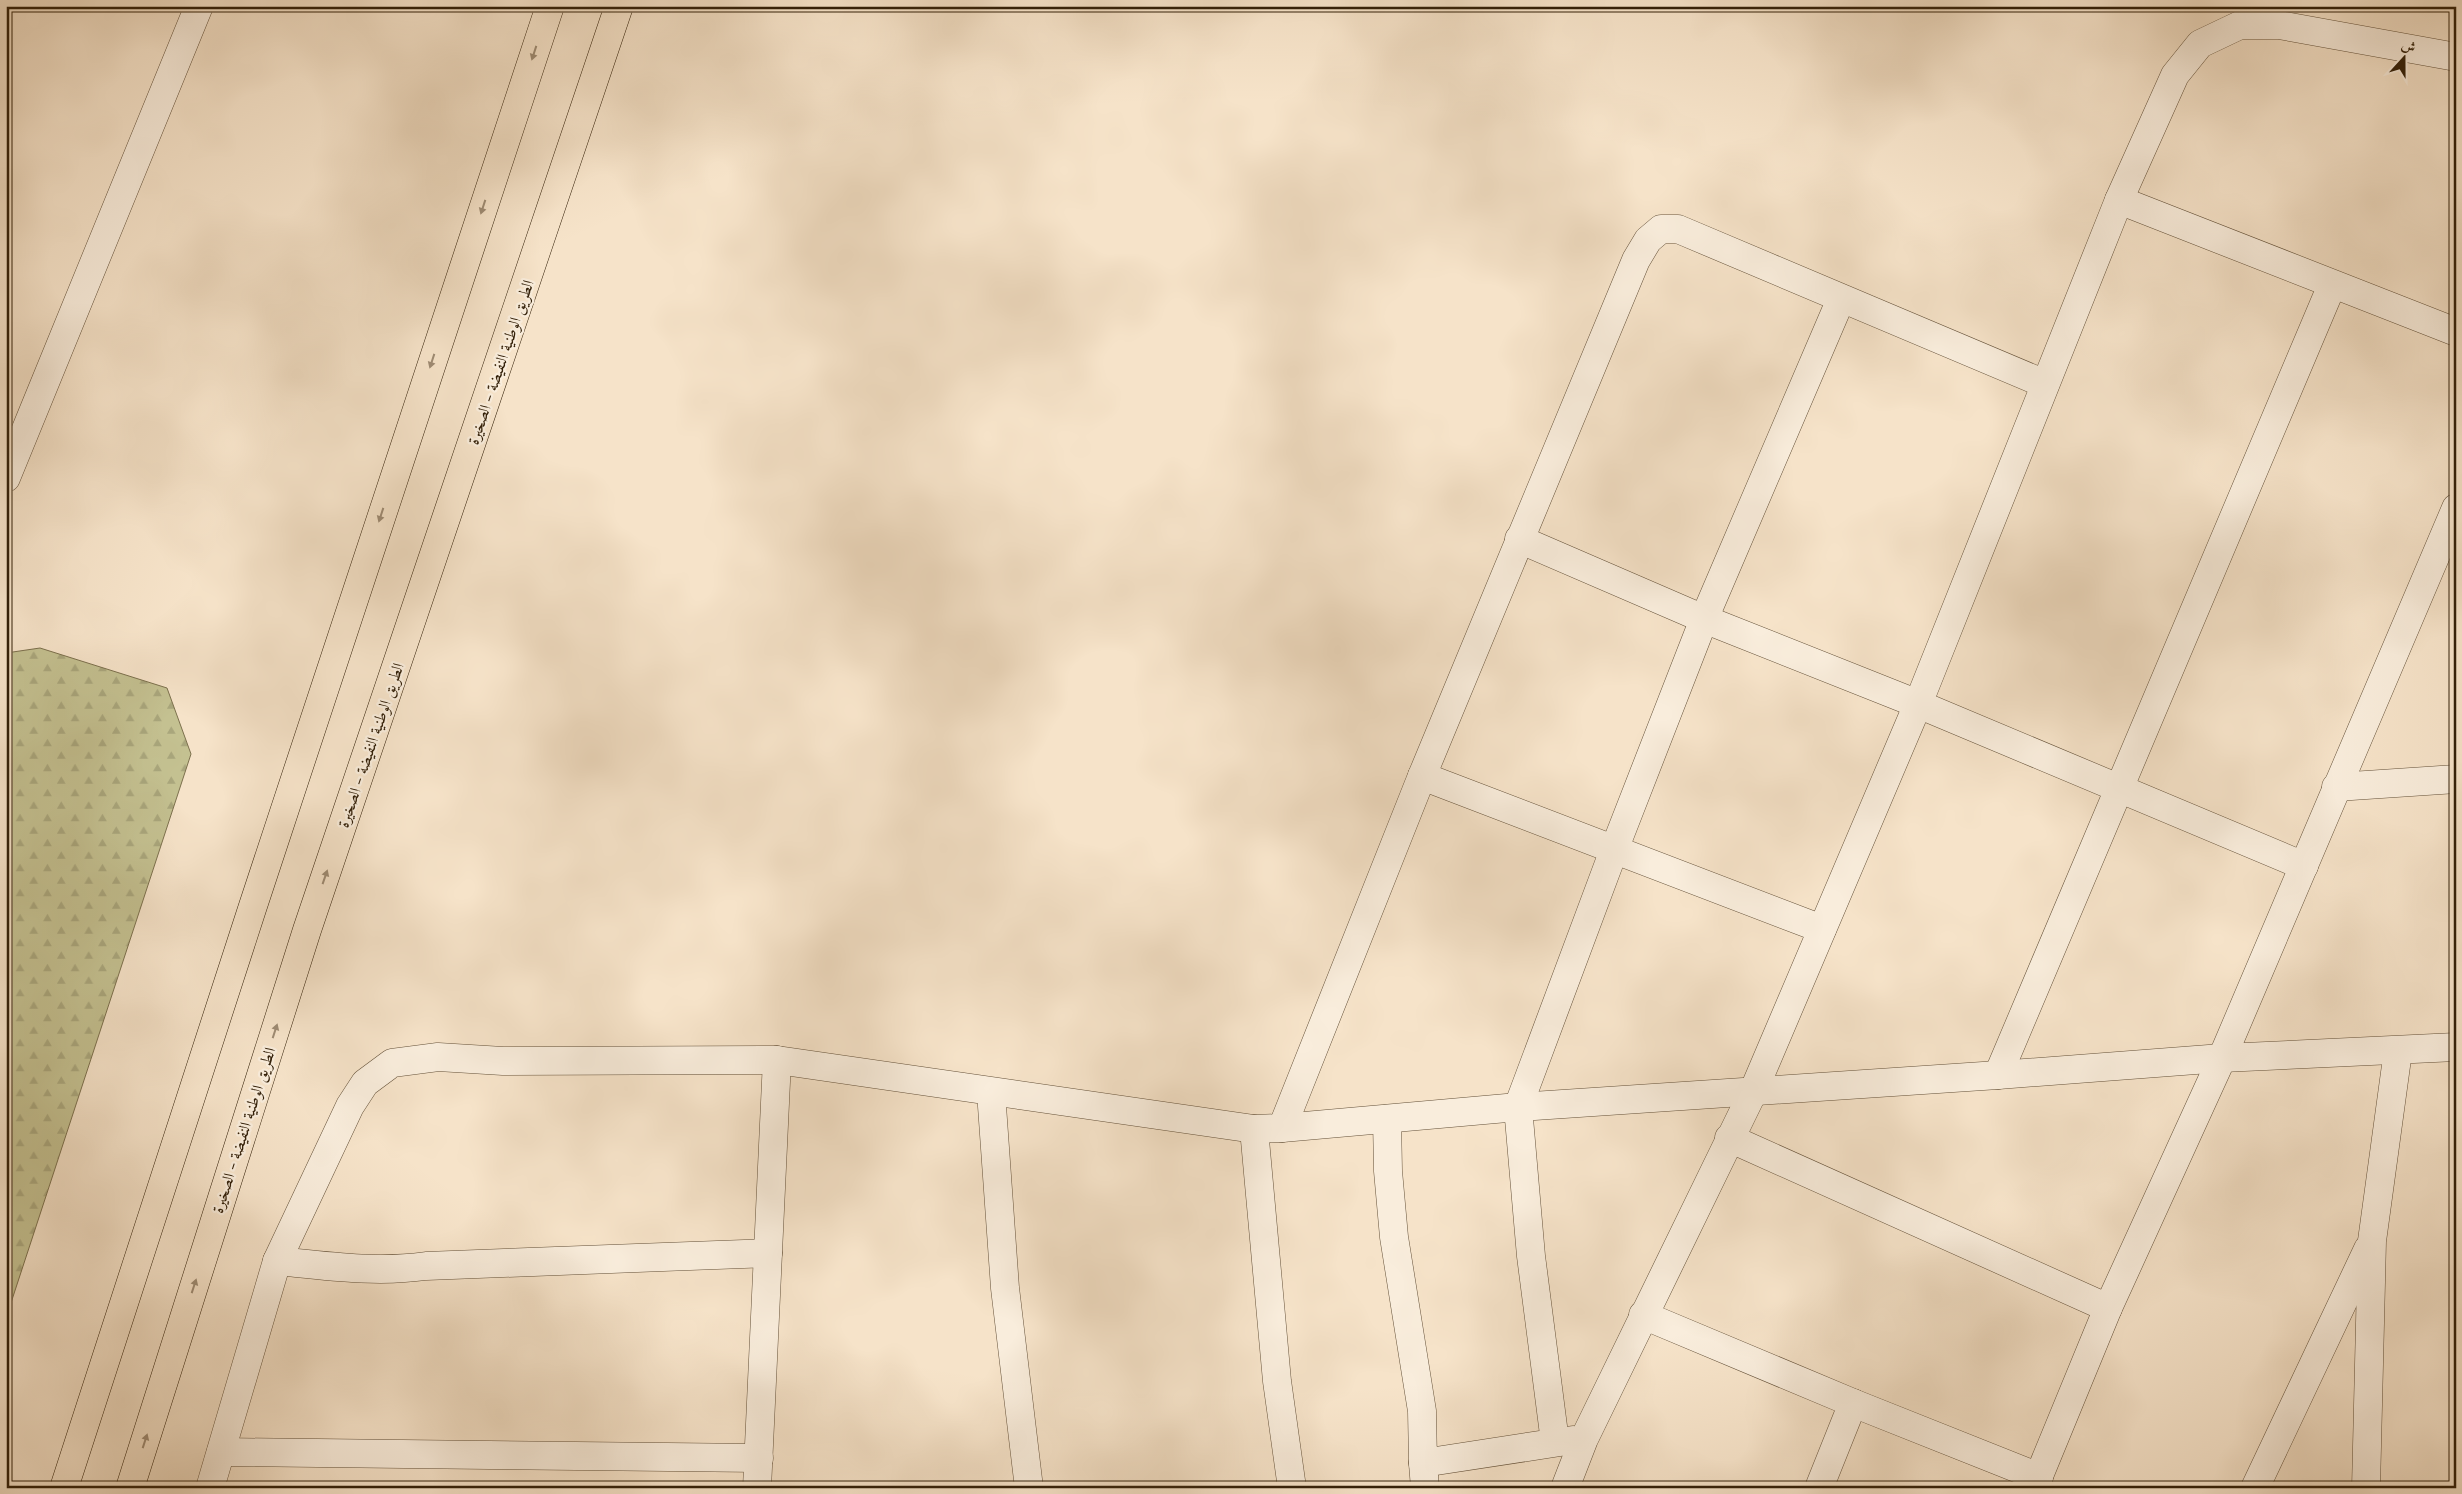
<svg xmlns="http://www.w3.org/2000/svg" width="2462" height="1494" font-family="Cardo,Amiri,serif">
  <style>
    .forest { fill: url(#forest-firs); stroke: #7c704d }
    .lines { fill: none; stroke-linecap: round; stroke-linejoin: round }
    .minor-casing { stroke: #645139; stroke-width: 29 }
    .trunk-casing { stroke: #332009; stroke-width: 29 }
    .minor { stroke: #f9eddc; stroke-width: 28 }
    .trunk { stroke: #f6e3c9; stroke-width: 28 }
    .oneway { fill: #9e8b73 }
    .labels { text-anchor: middle; stroke-width: 4.5; stroke-linejoin: round; paint-order: stroke }
    .street-label { font-size: 16px; fill: #332009; stroke: #f9eddc }
  </style>
  <defs>
    <pattern id="forest-firs" width="22" height="20" patternUnits="userSpaceOnUse" patternTransform="scale(1.25)"><rect width="22" height="20" fill="#c4c191"/><path d="M5 1l3.5 6h-7zM16 11l3.5 6h-7z" fill="#a9a67c"/></pattern>
  </defs>
  <rect width="100%" height="100%" fill="#f6e3c9"/>
  <filter id="stains"><feTurbulence type="fractalNoise" baseFrequency=".004" numOctaves="4"/><feColorMatrix values="0 0 0 0 .2 0 0 0 0 .09 0 0 0 0 .02 0 0 0 .5 -.17"/></filter>
  <radialGradient id="worn" r=".72"><stop offset=".6" stop-color="#630" stop-opacity="0"/><stop offset="1" stop-color="#630" stop-opacity=".3"/></radialGradient>
  <!-- forest -->
  <polygon class="forest" points="40,648 167,688 191,754 6,1318 6,653"/>
  <g class="lines">
    <!-- minor casing -->
    <g class="minor-casing">
      <g id="minor">
        <polyline points="2119,200 2175,75 2200,44 2240,25 2279,25 2456,57"/>
        <polyline points="6,478 199,6"/>
        <polyline points="1519,539 1704,619 1918,704 2304,866"/>
        <polyline points="1422,776 1822,929"/>
        <polyline points="2336,787 2456,779"/>
        <polyline points="1998,1075 2332,285"/>
        <polyline points="991,1092 1005,1288 1029,1488"/>
        <polyline points="1387,1119 1388,1171 1394,1237 1422,1411 1423,1463 1573,1440"/>
        <polyline points="1282,1128 1422,776 1636,260 1648,240 1661,229 1678,229 2045,384"/>
        <polyline points="1254,1129 1277,1381 1292,1488"/>
        <polyline points="1729,1138 2108,1308"/>
        <path d="M277 1261C327 1266 376 1273 426 1266L768 1253"/>
        <polyline points="1643,1315 1853,1403 2039,1477"/>
        <polyline points="1555,1442 1531,1256 1518,1107 1614,850 1704,619 1841,299"/>
        <polyline points="221,1452 759,1458"/>
        <polyline points="1423,1463 1425,1488"/>
        <polyline points="210,1488 277,1261 350,1106 365,1083 392,1063 438,1057 503,1061 777,1060 1254,1129 1282,1128 1518,1107 1998,1075 2222,1058 2456,1047"/>
        <polyline points="757,1488 777,1060"/>
        <polyline points="1565,1488 1584,1439 1753,1092 1918,704 2119,200 2456,332"/>
        <polyline points="1819,1488 1853,1403"/>
        <polyline points="2034,1488 2108,1308 2222,1058 2456,508"/>
        <polyline points="2255,1488 2368,1249"/>
        <polyline points="2366,1488 2372,1241 2398,1051"/>
      </g>
    </g>
    <!-- trunk casing -->
    <g class="trunk-casing">
      <g id="trunk">
        <polyline points="64,1488 252,909 550,6"/>
        <polyline points="130,1488 307,930 619,6"/>
      </g>
    </g>
    <!-- minor -->
    <use href="#minor" class="minor"/>
    <!-- trunk -->
    <use href="#trunk" class="trunk"/>
  </g>
  <!-- one-way arrows -->
  <defs><path id="oneway-solid" d="M-6-.8H1V-3.2L6.5 0L1 3.2V.8H-6Z" transform="scale(1.25)"/></defs>
  <g class="oneway">
    <use href="#oneway-solid" transform="translate(534 53) rotate(108)"/>
    <use href="#oneway-solid" transform="translate(483 207) rotate(108)"/>
    <use href="#oneway-solid" transform="translate(432 361) rotate(108)"/>
    <use href="#oneway-solid" transform="translate(381 515) rotate(108)"/>
    <use href="#oneway-solid" transform="translate(325 877) rotate(-71)"/>
    <use href="#oneway-solid" transform="translate(275 1031) rotate(-72)"/>
    <use href="#oneway-solid" transform="translate(194 1286) rotate(-72)"/>
    <use href="#oneway-solid" transform="translate(145 1441) rotate(-72)"/>
  </g>
  <g class="labels">
    <!-- street labels -->
    <g class="street-label">
      <text transform="translate(500 362) rotate(-71)" y="6">الطريق الوطنية النفيضة - الصخيرة</text>
      <text transform="translate(370 745) rotate(-71)" y="6">الطريق الوطنية النفيضة - الصخيرة</text>
      <text transform="translate(243 1130) rotate(-72)" y="6">الطريق الوطنية النفيضة - الصخيرة</text>
    </g>
  </g>
  <!-- margin -->
  <rect width="2462" height="1494" fill="none" stroke="#f6e3c9" stroke-width="25"/>
  <rect x="8" y="8" width="2447" height="1479" fill="none" stroke="#332009" stroke-width="2.5"/>
  <rect x="12" y="12" width="2437" height="1469" fill="none" stroke="#332009"/>
  <!-- north arrow -->
  <g transform="translate(2404 58) rotate(21)" stroke="#f9eddc" stroke-width="4" paint-order="stroke">
  <path d="M0-4L9 19L0 12L-9 19Z" fill="#332009"/>
  <text y="-8" font-size="14" font-weight="bold" text-anchor="middle" fill="#332009">ش</text>
  </g>
  <rect width="100%" height="100%" filter="url(#stains)"/>
  <rect width="100%" height="100%" fill="url(#worn)"/>
</svg>
